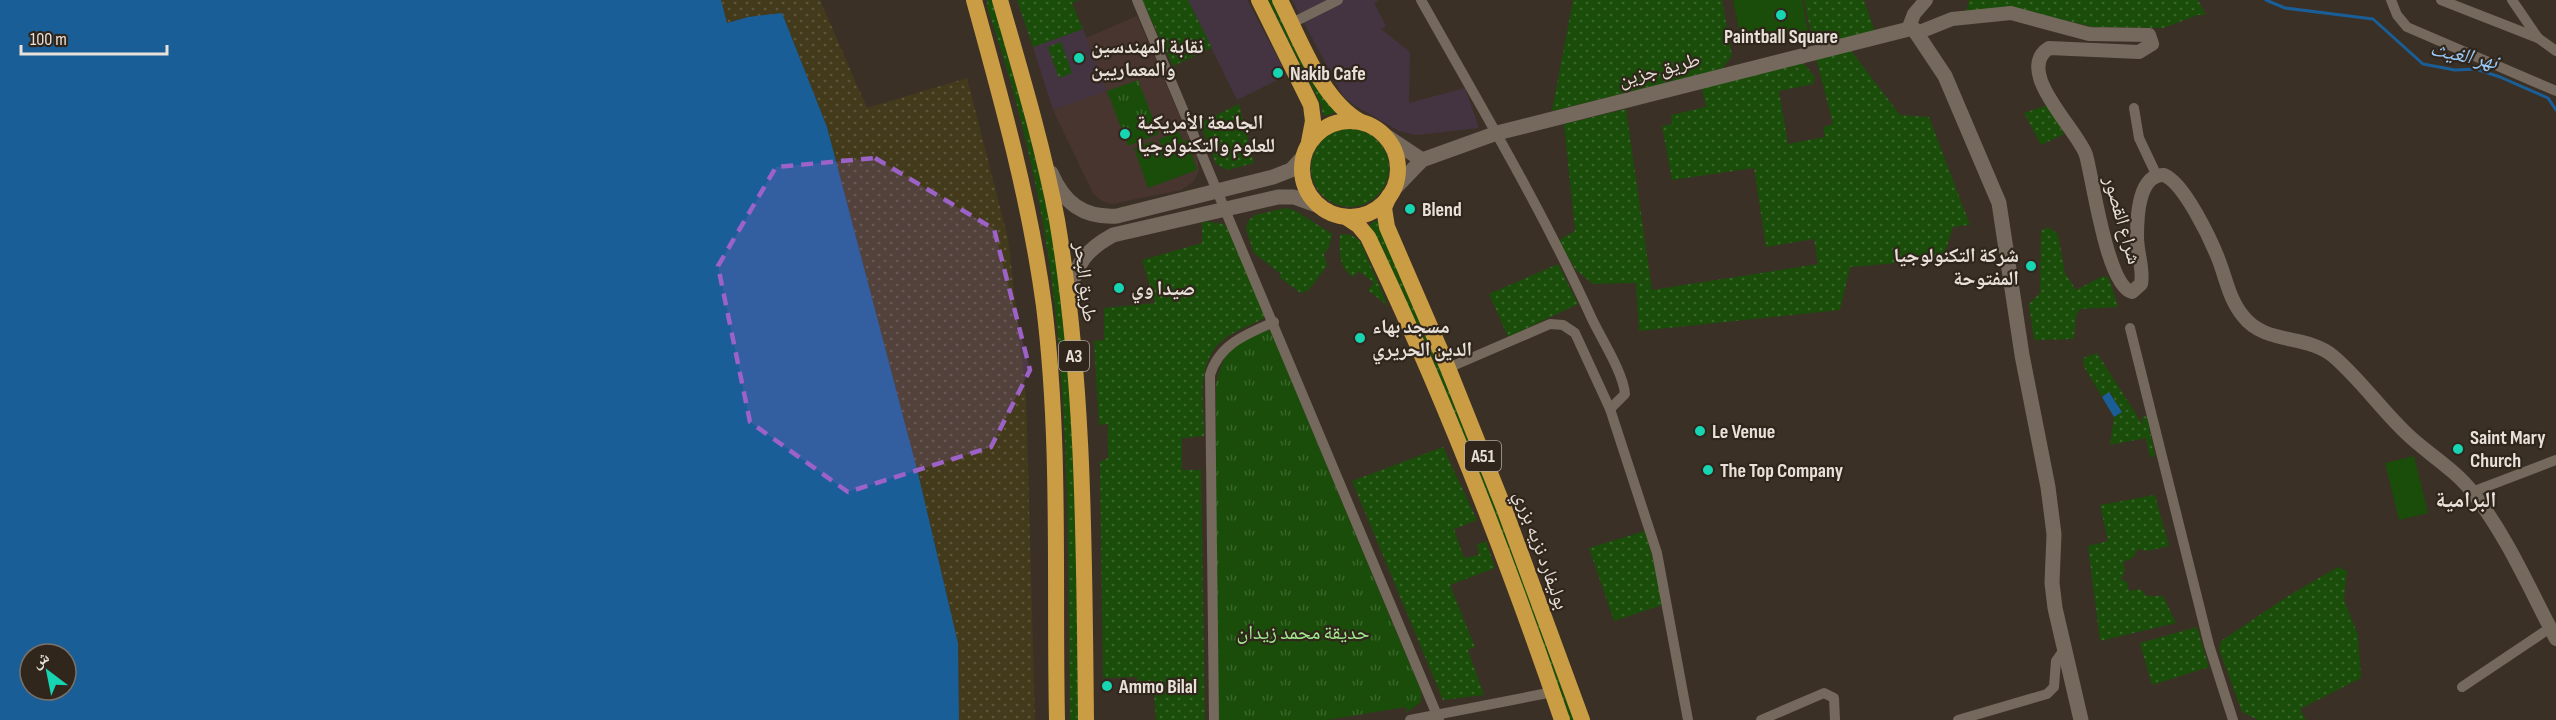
<svg xmlns="http://www.w3.org/2000/svg" width="2556" height="720" font-family="'Sofia Sans Condensed','Noto Naskh Arabic',sans-serif">
  <style>
    .commercial { fill: #443441 }
    .education { fill: #493530 }
    .grass { fill: url(#grass-dots) }
    .sand { fill: url(#sand-dots) }
    .park { fill: url(#park-tufts) }
    .pitch { fill: #194d09 }
    .water { fill: #1a5e97; fill-rule: evenodd }
    .lines { fill: none; stroke-linecap: round; stroke-linejoin: round }
    .stream { stroke: #1a5e97; stroke-width: 3 }
    .minor { stroke: #75685c; stroke-width: 10 }
    .tertiary { stroke: #75685c; stroke-width: 14 }
    .secondary { stroke: #75685c; stroke-width: 15 }
    .trunk { stroke: #ca9c43; stroke-width: 16 }
    .marked { fill: #9c62c7; fill-opacity: 0.2; stroke: #9c62c7; stroke-width: 4.5; stroke-dasharray: 12 8; stroke-linejoin: round }
    .poi-dot { fill: #17d5b2; stroke: #31261c; stroke-width: 2 }
    .labels { text-anchor: middle; stroke-width: 4.5; stroke-linejoin: round; paint-order: stroke }
    .shield { fill: #31261c; stroke: #b1a9a1; stroke-width: 1.5 }
    .shield-label { font-size: 18px; font-weight: bold; fill: #e8e1da }
    .poi-label { font-size: 20px; font-weight: bold; fill: #e8e1da; stroke: #31261c; text-anchor: start }
    .street-label { font-size: 20px; fill: #e8e1da; stroke: #31261c }
    .park-label { font-size: 20px; fill: #a1eb90; stroke: #31261c }
    .water-label { font-size: 21px; font-style: italic; fill: #98c9f9; stroke: #31261c }
    .quarter-label { font-size: 22px; font-weight: bold; fill: #e8e1da; stroke: #31261c }
  </style>
  <defs>
    <pattern id="grass-dots" width="8" height="8" patternUnits="userSpaceOnUse" patternTransform="scale(1.5)"><rect width="8" height="8" fill="#194d09"/><path d="M2 2h.1M6 6h.1" fill="none" stroke="#3a662c" stroke-width="1.8" stroke-linecap="round"/></pattern>
    <pattern id="sand-dots" width="8" height="8" patternUnits="userSpaceOnUse" patternTransform="scale(1.5)"><rect width="8" height="8" fill="#423a1a"/><path d="M2 2h.1M6 6h.1" fill="none" stroke="#5d563b" stroke-width="1.8" stroke-linecap="round"/></pattern>
    <pattern id="park-tufts" width="24" height="20" patternUnits="userSpaceOnUse" patternTransform="scale(1.5)"><rect width="24" height="20" fill="#194d09"/><path d="M3 7l-1-3M5 7V3M7 7l1-3M15 17l-1-3M17 17v-4M19 17l1-3" fill="none" stroke="#3a662c"/></pattern>
  </defs>
  <rect width="100%" height="100%" fill="#3b3026"/>
  <!-- commercial -->
  <g class="commercial">
    <polygon points="1188,0 1247,0 1287,75 1237,100"/>
    <polygon points="1292,0 1379,0 1374,3 1386,26 1381,29 1410,52 1409,103 1465,88 1479,128 1416,135 1399,131 1354,105 1343,96"/>
    <polygon points="1083,29 1107,91 1053,110 1033,47"/>
  </g>
  <!-- education -->
  <polygon class="education" points="1137,16 1197,157 1199,171 1193,182 1181,190 1112,204 1102,201 1093,193 1053,110 1107,91 1086,38"/>
  <!-- grass -->
  <g class="grass">
    <path d="M987 0H993C1020 101 1051 202 1063 306 1079 443 1076 583 1079 720H1070C1068 583 1070 444 1055 308 1044 207 1020 103 987 7Z"/>
    <polygon points="1017,0 1079,0 1072,3 1083,29 1033,47"/>
    <polygon points="1142,0 1188,0 1212,48 1173,66"/>
    <polygon points="1268,0 1274,0 1335,113 1325,116 1322,112 1322,107"/>
    <polygon points="1573,0 1722,0 1732,56 1722,69 1552,111"/>
    <polygon points="1804,0 1864,0 1875,32 1814,47"/>
    <polygon points="1969,0 2198,0 2206,15 2198,15 2163,28 2093,27 2013,8 1966,12"/>
    <polygon points="1061,42 1072,73 1059,78 1048,47"/>
    <polygon points="1849,48 1900,115 1929,117 1970,225 1953,227 1943,259 1850,267 1840,310 1639,331 1636,283 1593,284 1575,269 1559,240 1575,231 1564,124 1626,109 1652,290 1818,264 1814,239 1766,247 1754,168 1672,180 1662,126 1672,124 1671,115 1706,107 1701,84 1800,59 1815,77 1813,84 1779,91 1788,144 1825,137 1823,127 1833,124 1815,54"/>
    <polygon points="1239,104 1254,163 1227,170 1216,164 1200,123"/>
    <polygon points="2048,105 2064,134 2041,145 2024,113"/>
    <circle cx="1350" cy="168" r="39"/>
    <polygon points="1286,208 1296,211 1332,234 1329,247 1324,254 1327,266 1307,292 1305,290 1302,294 1279,277 1281,274 1254,253 1246,229 1248,221 1255,215"/>
    <path d="M1202 221 1224 224 1230 233 1265 314 1264 318C1251 326 1235 330 1223 340 1195 363 1204 404 1204 436L1182 438V470H1201L1205 720H1156L1154 693 1138 694 1137 677 1103 678 1100 462 1108 458V424L1099 425 1094 341 1104 340V308L1155 303 1142 260 1202 243Z"/>
    <polygon points="1374,221 1380,221 1478,454 1576,720 1568,720 1370,229 1370,225"/>
    <polygon points="2048,227 2058,234 2065,273 2076,290 2103,276 2109,278 2118,307 2080,309 2076,316 2074,339 2034,340 2029,304 2040,293 2041,231"/>
    <path d="M1340 234 1351 235 1360 241 1388 306 1368 290 1374 283 1359 271 1353 277C1337 266 1340 251 1340 234Z"/>
    <polygon points="1558,264 1578,304 1508,337 1489,294"/>
    <polygon points="2097,353 2143,425 2142,417 2147,416 2155,456 2150,457 2146,438 2110,445 2114,417 2122,412 2110,392 2102,397 2084,367 2083,358"/>
    <polygon points="1443,447 1477,520 1454,529 1464,558 1479,555 1477,545 1486,541 1495,568 1450,585 1475,647 1468,650 1484,695 1443,700 1352,481"/>
    <polygon points="2155,495 2169,546 2147,551 2138,549 2133,558 2123,562 2125,571 2121,579 2127,582 2129,591 2140,589 2147,596 2163,596 2176,623 2100,641 2088,546 2108,541 2100,505"/>
    <polygon points="1645,531 1665,604 1614,621 1589,548"/>
    <polygon points="2338,567 2347,571 2344,600 2358,635 2361,678 2300,709 2306,720 2258,720 2242,712 2219,649 2221,641 2288,596"/>
    <polygon points="2197,627 2209,667 2152,685 2140,643"/>
  </g>
  <!-- sand -->
  <polygon class="sand" points="721,0 820,0 867,108 967,78 1008,239 1026,397 1035,720 959,720 958,643 918,473 827,127 782,14 748,17 726,23"/>
  <!-- park -->
  <g class="park">
    <polygon points="1138,80 1159,134 1128,146 1107,91"/>
    <path d="M1270 330 1421 691V702L1407 712 1406 707 1327 720H1216V385C1222 353 1236 336 1270 330Z"/>
  </g>
  <!-- pitch -->
  <g class="pitch">
    <polygon points="1733,0 1802,0 1808,31 1763,41 1761,34 1741,39"/>
    <polygon points="1179,132 1183,141 1187,140 1197,170 1148,188 1134,148 1153,141 1157,151 1162,149 1159,139"/>
    <polygon points="2414,456 2428,513 2399,520 2385,463"/>
  </g>
  <!-- water -->
  <g class="water">
    <path d="M0 0H721L727 23 748 17 782 13 827 127 918 473 958 643 959 720H0ZM30 654H66V690H30Z"/>
    <polygon points="2109,392 2122,412 2114,417 2102,397"/>
  </g>
  <g class="lines">
    <!-- stream -->
    <polyline class="stream" points="2266,0 2285,8 2373,19 2423,64 2455,70 2476,69 2500,77 2548,98 2556,110"/>
    <!-- minor -->
    <g class="minor">
      <polyline points="1137,0 1439,720"/>
      <path d="M1421 0C1480 105 1542 209 1592 319 1602 340 1623 372 1625 394L1610 409"/>
      <polyline points="2391,0 2397,15 2407,27 2556,91"/>
      <polyline points="2441,0 2538,38 2556,51"/>
      <polyline points="2512,0 2538,38"/>
      <polyline points="1292,23 1338,0"/>
      <polyline points="2134,108 2139,138 2157,176"/>
      <polyline points="2130,328 2209,645 2233,720"/>
      <polyline points="1448,368 1550,324 1563,325 1575,333 1610,409 1657,553 1688,720"/>
      <polyline points="2472,492 2556,460"/>
      <polyline points="2462,687 2550,628"/>
      <path d="M1214 720 1210 375C1219 344 1247 334 1274 322"/>
      <polyline points="1410,720 1553,692"/>
      <polyline points="1761,720 1824,693 1834,698 1835,720"/>
      <polyline points="1958,720 2047,694 2054,687 2056,661 2064,650"/>
    </g>
    <!-- tertiary -->
    <g class="tertiary">
      <polyline points="1909,27 1914,14 1926,0"/>
      <path d="M1917 33 1952 19 2011 13 2089 34 2149 35 2152 44 2139 52 2049 48C2013 71 2078 130 2086 155 2093 180 2107 286 2132 292L2141 284C2144 269 2137 253 2137 237 2137 218 2138 174 2164 175 2184 183 2210 238 2218 258 2226 278 2229 299 2243 316 2265 345 2307 334 2333 356 2359 378 2380 408 2405 432 2426 453 2455 469 2473 493 2507 536 2530 590 2556 639"/>
    </g>
    <!-- secondary -->
    <g class="secondary">
      <polyline points="1383,134 1422,160"/>
      <path d="M1051 173C1064 203 1083 218 1117 216L1273 177 1291 170 1303 157"/>
      <polyline points="1393,190 1422,160 1497,133 1913,28 1945,76 1999,203 2022,355 2048,487 2054,534 2052,583 2055,608 2081,720"/>
      <path d="M1068 293C1078 263 1084 251 1113 235L1278 197H1294L1319 206"/>
    </g>
    <!-- trunk -->
    <g class="trunk">
      <path d="M974 0C1002 101 1030 202 1044 306 1061 443 1054 582 1057 720"/>
      <path d="M1000 0C1021 73 1043 146 1057 220 1085 385 1084 553 1086 720"/>
      <polyline points="1259,0 1311,105 1313,121 1309,142"/>
      <path d="M1280 0C1300 39 1321 100 1361 122"/>
      <circle cx="1350" cy="169" r="48"/>
      <polyline points="1389,196 1384,208 1387,227 1448,368 1504,508 1582,720"/>
      <path d="M1346 217 1358 225 1368 237C1443 394 1506 556 1562 720"/>
    </g>
  </g>
  <!-- marked area -->
  <path class="marked" d="M875 158 994 229 1030 370 991 447 848 492 750 422 718 266 776 167Z"/>
  <!-- markers -->
  <g class="poi-dot">
    <circle cx="1781" cy="15" r="6"/>
    <circle cx="1079" cy="58" r="6"/>
    <circle cx="1278" cy="73" r="6"/>
    <circle cx="1125" cy="134" r="6"/>
    <circle cx="1410" cy="209" r="6"/>
    <circle cx="2031" cy="266" r="6"/>
    <circle cx="1119" cy="288" r="6"/>
    <circle cx="1360" cy="338" r="6"/>
    <circle cx="1700" cy="431" r="6"/>
    <circle cx="2458" cy="449" r="6"/>
    <circle cx="1708" cy="470" r="6"/>
    <circle cx="1107" cy="686" r="6"/>
  </g>
  <g class="labels">
    <!-- shield labels -->
    <g class="shield">
      <rect x="1059" y="341" width="30" height="30" rx="4.5"/>
      <rect x="1465" y="441" width="36" height="30" rx="4.5"/>
    </g>
    <g class="shield-label">
      <text x="1074" y="362">A3</text>
      <text x="1483" y="462">A51</text>
    </g>
    <!-- poi labels -->
    <g class="poi-label">
      <text x="1781" y="43" text-anchor="middle">Paintball Square</text>
      <text x="1091" y="53">نقابة المهندسين<tspan x="1091" dy="23">والمعماريين</tspan></text>
      <text x="1290" y="80">Nakib Cafe</text>
      <text x="1137" y="129">الجامعة الأمريكية<tspan x="1137" dy="23">للعلوم والتكنولوجيا</tspan></text>
      <text x="1422" y="216">Blend</text>
      <text x="2019" y="262" text-anchor="end">شركة التكنولوجيا<tspan x="2019" dy="23">المفتوحة</tspan></text>
      <text x="1131" y="295">صيدا وي</text>
      <text x="1372" y="333">مسجد بهاء<tspan x="1372" dy="23">الدين الحريري</tspan></text>
      <text x="1712" y="438">Le Venue</text>
      <text x="2470" y="444">Saint Mary<tspan x="2470" dy="23">Church</tspan></text>
      <text x="1720" y="477">The Top Company</text>
      <text x="1119" y="693">Ammo Bilal</text>
    </g>
    <!-- street labels -->
    <g class="street-label">
      <text transform="translate(1659 69) rotate(-15)" y="7">طريق جزين</text>
      <text transform="translate(2123 220) rotate(74)" y="7">شراع القصور</text>
      <text transform="translate(1086 282) rotate(83)" y="7">طريق البحر</text>
      <text transform="translate(1542 550) rotate(70)" y="7">بوليفارد نزيه بزري</text>
    </g>
    <!-- park labels -->
    <g class="park-label">
      <text x="1303" y="639">حديقة محمد زيدان</text>
    </g>
    <!-- water labels -->
    <g class="water-label">
      <text transform="translate(2464 55) rotate(12)" y="7">نهر الغيث</text>
    </g>
    <!-- quarter labels -->
    <g class="quarter-label">
      <text x="2466" y="507">البرامية</text>
    </g>
  </g>
  <!-- north arrow -->
  <g transform="translate(48 672) rotate(328)"><circle r="28" fill="#31261c" stroke="#7a7168" stroke-width="1.5"/>
  <path d="M0-4.5L10 22L0 15L-10 22Z" fill="#17d5b2"/>
  <text y="-9" font-size="16" font-weight="bold" text-anchor="middle" fill="#e8e1da">ش</text>
  </g>
  <!-- scale -->
  <path d="M21 45v9h146v-9" fill="none" stroke="#e8e1da" stroke-width="3"/>
  <text x="30" y="45" font-size="18" fill="#e8e1da" stroke="#31261c" stroke-width="4.5" paint-order="stroke">100 m</text>
</svg>
